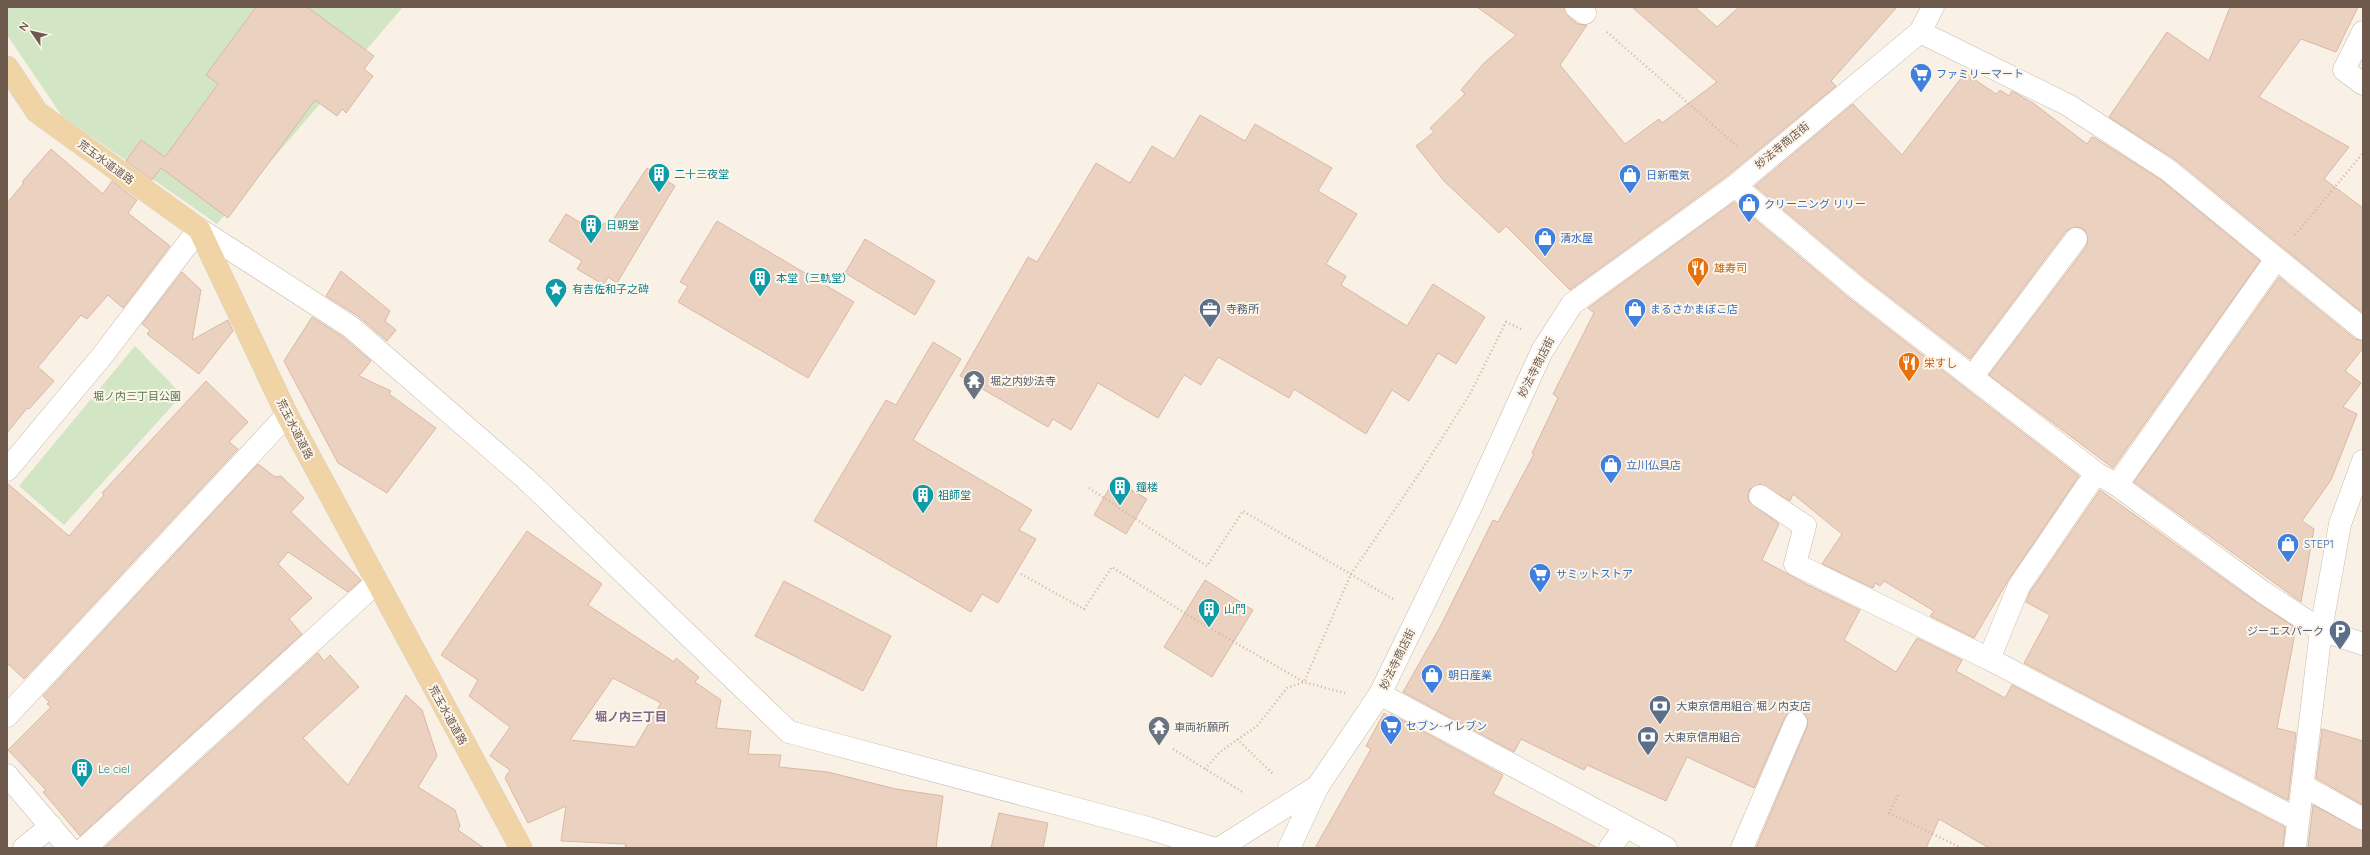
<svg xmlns="http://www.w3.org/2000/svg" width="2370" height="855" font-family="Quicksand,'Noto Sans JP',sans-serif">
  <style>
    .green { fill: #d2e5c5 }
    .building { fill: #ebd1c0; stroke: #dbb8a2; fill-rule: evenodd }
    .lines { fill: none; stroke-linecap: round; stroke-linejoin: round }
    .minor-casing { stroke: #c8b9ad; stroke-width: 23 }
    .major-casing { stroke: #d6d1cd; stroke-width: 23 }
    .path { stroke: #cfb5a4; stroke-width: 2.5; stroke-dasharray: 1 3; stroke-linecap: butt }
    .minor { stroke: #fff; stroke-width: 22 }
    .major { stroke: #f0d4a5; stroke-width: 22 }
    .labels { text-anchor: middle; stroke-width: 4; stroke-linejoin: round; paint-order: stroke }
    .shop-label { font-size: 11px; fill: #366cbe; stroke: #fcf5ea; text-anchor: start }
    .street-label { font-size: 11px; fill: #6e594d; stroke: #fcf5ea }
    .culture-label { font-size: 11px; fill: #0d838f; stroke: #fcf5ea; text-anchor: start }
    .food-label { font-size: 11px; fill: #c56008; stroke: #fcf5ea; text-anchor: start }
    .service-label { font-size: 11px; fill: #4e5e75; stroke: #fcf5ea; text-anchor: start }
    .worship-label { font-size: 11px; fill: #5b616d; stroke: #fcf5ea; text-anchor: start }
    .park-label { font-size: 11px; fill: #57794a; stroke: #fcf5ea }
    .neighbourhood-label { font-size: 12px; font-weight: bold; fill: #7e668b; stroke: #fcf5ea }
  </style>
  <rect width="100%" height="100%" fill="#f9f1e5"/>
  <!-- green -->
  <g class="green">
    <polygon points="7,7 403,7 217,224 62,116 7,35"/>
    <polygon points="135,346 182,395 64,525 19,486"/>
  </g>
  <!-- building -->
  <g class="building">
    <polygon points="256,7 307,7 374,56 364,69 373,76 346,113 342,109 337,116 315,100 228,218 161,168 152,180 126,161 141,140 165,157 218,84 206,75"/>
    <polygon points="1477,7 1564,7 1569,17 1578,24 1587,25 1560,65 1625,144 1659,119 1662,123 1717,82 1632,7 1695,7 1717,27 1739,7 1897,7 1831,81 1836,86 1727,176 1570,290 1506,226 1499,233 1444,181 1416,146 1434,132 1430,128 1465,94 1461,90 1484,63 1516,35"/>
    <polygon points="2230,7 2358,7 2336,52 2301,39 2259,97 2349,147 2324,179 2363,208 2363,313 2176,160 2109,117 2167,32 2209,61"/>
    <polygon points="1965,73 1996,94 2000,90 2009,96 2012,91 2033,103 2087,144 2092,137 2095,138 2161,180 2260,261 2113,468 1989,375 2086,247 2088,240 2084,229 2077,227 2066,231 1970,359 1865,278 1755,186 1853,104 1902,155"/>
    <polygon points="1200,115 1245,141 1255,124 1332,168 1318,191 1357,214 1326,264 1346,276 1341,285 1407,326 1433,284 1485,317 1456,364 1438,353 1409,401 1392,390 1366,434 1294,389 1289,398 1218,357 1201,385 1184,375 1158,418 1098,383 1071,430 1053,419 1048,427 960,376 1028,257 1037,262 1096,163 1130,183 1152,146 1174,159"/>
    <polygon points="51,149 103,194 112,181 137,200 128,213 170,246 123,308 108,295 87,319 81,315 38,367 54,381 29,409 27,408 7,433 7,203 24,183 22,182"/>
    <polygon points="647,168 675,186 617,283 608,277 604,285 577,269 582,261 549,241 566,214 598,233 604,223 609,226"/>
    <polygon points="1734,202 1849,298 2079,476 2009,579 1974,638 1930,616 1934,611 1884,581 1880,586 1875,583 1873,588 1822,564 1842,534 1793,494 1790,501 1760,484 1750,489 1748,495 1749,501 1779,524 1762,560 1808,585 1860,610 1844,640 1896,672 1917,638 1962,660 1956,671 2005,698 2012,685 2285,827 2283,848 1989,848 1939,819 1926,848 1756,848 1807,727 1808,720 1801,711 1794,710 1785,717 1754,788 1687,757 1666,801 1587,765 1584,770 1521,739 1514,752 1403,692 1440,627 1493,520 1498,522 1534,454 1532,453 1558,398 1553,394 1594,313 1588,308"/>
    <polygon points="717,221 854,302 808,378 678,302 688,286 680,282"/>
    <polygon points="865,239 935,281 915,315 845,273"/>
    <polygon points="341,271 390,311 385,321 396,330 387,341 358,316 326,296"/>
    <polygon points="182,272 201,290 192,340 228,320 233,331 199,374 147,334 150,330 142,324"/>
    <polygon points="2279,277 2355,339 2363,341 2363,348 2345,371 2361,383 2343,407 2357,414 2331,480 2302,521 2314,529 2301,602 2134,482"/>
    <polygon points="312,317 343,337 371,361 359,376 391,391 389,394 436,428 387,493 338,463 284,361"/>
    <polygon points="933,342 961,359 913,440 1032,510 1019,530 1036,539 998,603 982,594 971,612 814,521 886,400 896,405"/>
    <polygon points="206,381 248,422 229,442 238,449 24,679 7,663 7,483 69,536 104,495 102,493"/>
    <polygon points="258,464 275,477 281,476 304,498 291,512 361,580 348,592 288,552 278,564 312,598 289,619 302,634 80,836 43,792 46,790 8,750 51,707 47,704 49,702 43,696"/>
    <polygon points="1114,480 1147,499 1126,534 1094,515"/>
    <polygon points="2100,490 2256,602 2296,628 2277,728 2296,733 2288,800 2024,663 2050,615 2026,602 2030,592"/>
    <path d="M527 531 602 584 588 605 674 662 676 658 699 677 695 682 721 700 716 728 751 731 748 754 781 755 779 767 828 772 896 789 943 796 936 848H625L626 844 561 841 566 806 528 823 505 778 510 770 490 756 510 727 469 696 478 680 441 655ZM613 678 661 703 635 747 570 740Z"/>
    <polygon points="1205,580 1253,610 1212,677 1164,647"/>
    <polygon points="784,581 891,636 863,691 755,636"/>
    <polygon points="318,653 324,661 330,655 359,687 303,738 348,785 406,695 422,710 437,756 418,787 455,810 460,826 458,830 484,848 104,848"/>
    <polygon points="1384,713 1389,717 1391,714 1503,775 1493,794 1598,848 1315,848 1371,749 1366,746"/>
    <polygon points="2322,729 2363,741 2363,805 2316,778"/>
    <polygon points="2313,805 2363,831 2363,848 2308,848"/>
    <polygon points="999,813 1048,823 1043,848 991,848"/>
  </g>
  <g class="lines">
    <!-- minor casing -->
    <g class="minor-casing">
      <g id="minor">
        <polyline points="1576,7 1585,13"/>
        <polyline points="1920,32 2068,105 2168,170 2363,329"/>
        <polyline points="2363,32 2344,70 2363,84"/>
        <polyline points="1735,186 1857,288 2096,473 2117,485 2263,592 2321,630 2363,644"/>
        <polyline points="1972,377 2076,239"/>
        <polyline points="7,470 102,356 199,229 351,327 526,479 789,732 1148,828 1212,848"/>
        <polyline points="2117,485 2276,259"/>
        <polyline points="1760,496 1805,526 1795,564 1989,659 2297,819"/>
        <polyline points="1989,659 2019,586 2096,473"/>
        <polyline points="1380,694 1666,848"/>
        <polyline points="7,716 287,415"/>
        <polyline points="7,775 69,848"/>
        <polyline points="2304,786 2363,819"/>
        <polyline points="24,848 51,826"/>
        <polyline points="85,848 376,583"/>
        <polyline points="1220,848 1318,786"/>
        <polyline points="1289,848 1318,786 1380,694 1469,511 1542,351 1572,304 1735,186 1920,32 1933,7"/>
        <polyline points="1610,848 1625,827"/>
        <polyline points="1742,848 1796,722"/>
        <polyline points="2295,848 2321,630 2340,524 2363,461"/>
      </g>
    </g>
    <!-- major casing -->
    <g class="major-casing">
      <polyline id="major" points="7,67 37,112 199,229 287,415 521,848"/>
    </g>
    <!-- path -->
    <g class="path">
      <polyline points="1607,32 1737,146"/>
      <polyline points="2295,235 2363,153"/>
      <polyline points="1089,488 1207,566 1243,511 1393,599"/>
      <polyline points="1021,574 1084,609 1112,567 1199,622 1304,682 1345,693"/>
      <polyline points="1237,739 1274,775"/>
      <polyline points="1173,749 1244,793"/>
      <polyline points="1205,769 1220,752 1257,726 1287,688 1304,682 1351,574 1423,468 1470,394 1506,322 1521,329"/>
      <polyline points="1898,795 1889,813 1962,848"/>
    </g>
    <!-- minor -->
    <use href="#minor" class="minor"/>
    <!-- major -->
    <use href="#major" class="major"/>
  </g>
  <!-- icons -->
  <defs>
    <g id="supermarket-pin" transform="scale(1.15)"><path d="M0 17L-7.5 6A9.5 9.5 0 1 1 7.5 6Z" fill="#3f7fe0" stroke="#fcf5ea"/><path d="M-6-5.5h2.5l.6 2H6L4.5 2H-2.5L-4.4-4H-6ZM-1.5 3.2a1.3 1.3 0 1 0 .1 0ZM3 3.2a1.3 1.3 0 1 0 .1 0Z" fill="#fff"/></g>
    <g id="building-pin" transform="scale(1.15)"><path d="M0 17L-7.5 6A9.5 9.5 0 1 1 7.5 6Z" fill="#0f9aa8" stroke="#fcf5ea"/><path d="M-4-6H4V6H1V3H-1V6H-4ZM-2.5-4.3h1.7v1.8h-1.7ZM.8-4.3h1.7v1.8H.8ZM-2.5-1h1.7V.8h-1.7ZM.8-1h1.7V.8H.8Z" fill="#fff"/></g>
    <g id="shop-pin" transform="scale(1.15)"><path d="M0 17L-7.5 6A9.5 9.5 0 1 1 7.5 6Z" fill="#3f7fe0" stroke="#fcf5ea"/><path d="M-5-2.5h2.3a2.7 3.5 0 0 1 5.4 0H5L5.5 6h-11ZM-1.5-2.5h3a1.5 2.3 0 0 0-3 0Z" fill="#fff"/></g>
    <g id="restaurant-pin" transform="scale(1.15)"><path d="M0 17L-7.5 6A9.5 9.5 0 1 1 7.5 6Z" fill="#e8710a" stroke="#fcf5ea"/><path d="M-5-6h1v4h1v-4h1v4h1v-4h1v5L-1.5 .5V6h-2V.5L-5-1ZM5-6V6H3V1.5H1.5Q1.5-4 5-6Z" fill="#fff"/></g>
    <g id="sight-pin" transform="scale(1.15)"><path d="M0 17L-7.5 6A9.5 9.5 0 1 1 7.5 6Z" fill="#0f9aa8" stroke="#fcf5ea"/><path d="M0-6L1.8-2.2L6-1.7L2.9 1.2L3.7 5.4L0 3.3L-3.7 5.4L-2.9 1.2L-6-1.7L-1.8-2.2Z" fill="#fff"/></g>
    <g id="office-pin" transform="scale(1.15)"><path d="M0 17L-7.5 6A9.5 9.5 0 1 1 7.5 6Z" fill="#5c6f8a" stroke="#fcf5ea"/><path d="M-6-3h4V-5.5h4V-3h4V5H-6ZM-1-4.5V-3h2v-1.5ZM-6 0V1H6V0Z" fill="#fff"/></g>
    <g id="temple-pin" transform="scale(1.15)"><path d="M0 17L-7.5 6A9.5 9.5 0 1 1 7.5 6Z" fill="#6b7280" stroke="#fcf5ea"/><path d="M0-6L5-2H3V0L6.5 2.5H4V6H1.5V3h-3V6H-4V2.5H-6.5L-3 0V-2H-5Z" fill="#fff"/></g>
    <g id="parking-pin" transform="scale(1.15)"><path d="M0 17L-7.5 6A9.5 9.5 0 1 1 7.5 6Z" fill="#5c6f8a" stroke="#fcf5ea"/><path d="M-3.5-5.5H1a3.5 3.5 0 0 1 0 7H-1V5.5H-3.5ZM-1-3.4V-.6H.8a1.4 1.4 0 0 0 0-2.8Z" fill="#fff"/></g>
    <g id="bank-pin" transform="scale(1.15)"><path d="M0 17L-7.5 6A9.5 9.5 0 1 1 7.5 6Z" fill="#5c6f8a" stroke="#fcf5ea"/><path d="M-6-4H6V4H-6ZM0-2.3a2.3 2.3 0 1 0 0 4.6a2.3 2.3 0 1 0 0-4.6Z" fill="#fff"/></g>
  </defs>
  <g fill-rule="evenodd">
    <use href="#supermarket-pin" x="1921" y="74"/>
    <use href="#building-pin" x="659" y="174"/>
    <use href="#shop-pin" x="1630" y="175"/>
    <use href="#shop-pin" x="1749" y="204"/>
    <use href="#building-pin" x="591" y="225"/>
    <use href="#shop-pin" x="1545" y="238"/>
    <use href="#restaurant-pin" x="1698" y="268"/>
    <use href="#building-pin" x="760" y="278"/>
    <use href="#sight-pin" x="556" y="289"/>
    <use href="#office-pin" x="1210" y="309"/>
    <use href="#shop-pin" x="1635" y="309"/>
    <use href="#restaurant-pin" x="1909" y="363"/>
    <use href="#temple-pin" x="974" y="381"/>
    <use href="#shop-pin" x="1611" y="465"/>
    <use href="#building-pin" x="1120" y="487"/>
    <use href="#building-pin" x="923" y="495"/>
    <use href="#shop-pin" x="2288" y="544"/>
    <use href="#supermarket-pin" x="1540" y="574"/>
    <use href="#building-pin" x="1209" y="609"/>
    <use href="#parking-pin" x="2340" y="631"/>
    <use href="#shop-pin" x="1432" y="675"/>
    <use href="#bank-pin" x="1660" y="706"/>
    <use href="#supermarket-pin" x="1391" y="726"/>
    <use href="#temple-pin" x="1159" y="727"/>
    <use href="#bank-pin" x="1648" y="737"/>
    <use href="#building-pin" x="82" y="769"/>
  </g>
  <g class="labels">
    <!-- shop labels -->
    <g class="shop-label">
      <text x="1936" y="78">ファミリーマート</text>
      <text x="1646" y="179">日新電気</text>
      <text x="1764" y="208">クリーニング リリー</text>
      <text x="1560" y="242">清水屋</text>
      <text x="1650" y="313">まるさかまぼこ店</text>
      <text x="1626" y="469">立川仏具店</text>
      <text x="2304" y="548">STEP1</text>
      <text x="1556" y="578">サミットストア</text>
      <text x="1448" y="679">朝日産業</text>
      <text x="1406" y="730">セブン-イレブン</text>
    </g>
    <!-- street labels -->
    <g class="street-label">
      <text transform="translate(1782 145) rotate(-39)" y="4">妙法寺商店街</text>
      <text transform="translate(106 162) rotate(36)" y="4">荒玉水道道路</text>
      <text transform="translate(1536 367) rotate(-63)" y="4">妙法寺商店街</text>
      <text transform="translate(295 429) rotate(63)" y="4">荒玉水道道路</text>
      <text transform="translate(1397 659) rotate(-64)" y="4">妙法寺商店街</text>
      <text transform="translate(448 715) rotate(61)" y="4">荒玉水道道路</text>
    </g>
    <!-- culture labels -->
    <g class="culture-label">
      <text x="674" y="178">二十三夜堂</text>
      <text x="606" y="229">日朝堂</text>
      <text x="776" y="282">本堂（三軌堂）</text>
      <text x="572" y="293">有吉佐和子之碑</text>
      <text x="1136" y="491">鐘楼</text>
      <text x="938" y="499">祖師堂</text>
      <text x="1224" y="613">山門</text>
      <text x="98" y="773">Le ciel</text>
    </g>
    <!-- food labels -->
    <g class="food-label">
      <text x="1714" y="272">雄寿司</text>
      <text x="1924" y="367">栄すし</text>
    </g>
    <!-- service labels -->
    <g class="service-label">
      <text x="1226" y="313">寺務所</text>
      <text x="2324" y="635" text-anchor="end">ジーエスパーク</text>
      <text x="1676" y="710">大東京信用組合 堀ノ内支店</text>
      <text x="1664" y="741">大東京信用組合</text>
    </g>
    <!-- worship labels -->
    <g class="worship-label">
      <text x="990" y="385">堀之内妙法寺</text>
      <text x="1174" y="731">車両祈願所</text>
    </g>
    <!-- park labels -->
    <g class="park-label">
      <text x="137" y="400">堀ノ内三丁目公園</text>
    </g>
    <!-- neighbourhood labels -->
    <g class="neighbourhood-label">
      <text x="631" y="721">堀ノ内三丁目</text>
    </g>
  </g>
  <!-- border -->
  <rect width="2370" height="855" fill="none" stroke="#6e594d" stroke-width="16"/>
  <!-- north arrow -->
  <g transform="translate(32 32) rotate(304)" stroke="#fcf5ea" stroke-width="3" paint-order="stroke">
  <path d="M0-3L7 15L0 10L-7 15Z" fill="#6e594d"/>
  <text y="-6" font-size="11" font-weight="bold" text-anchor="middle" fill="#6e594d">N</text>
  </g>
</svg>
